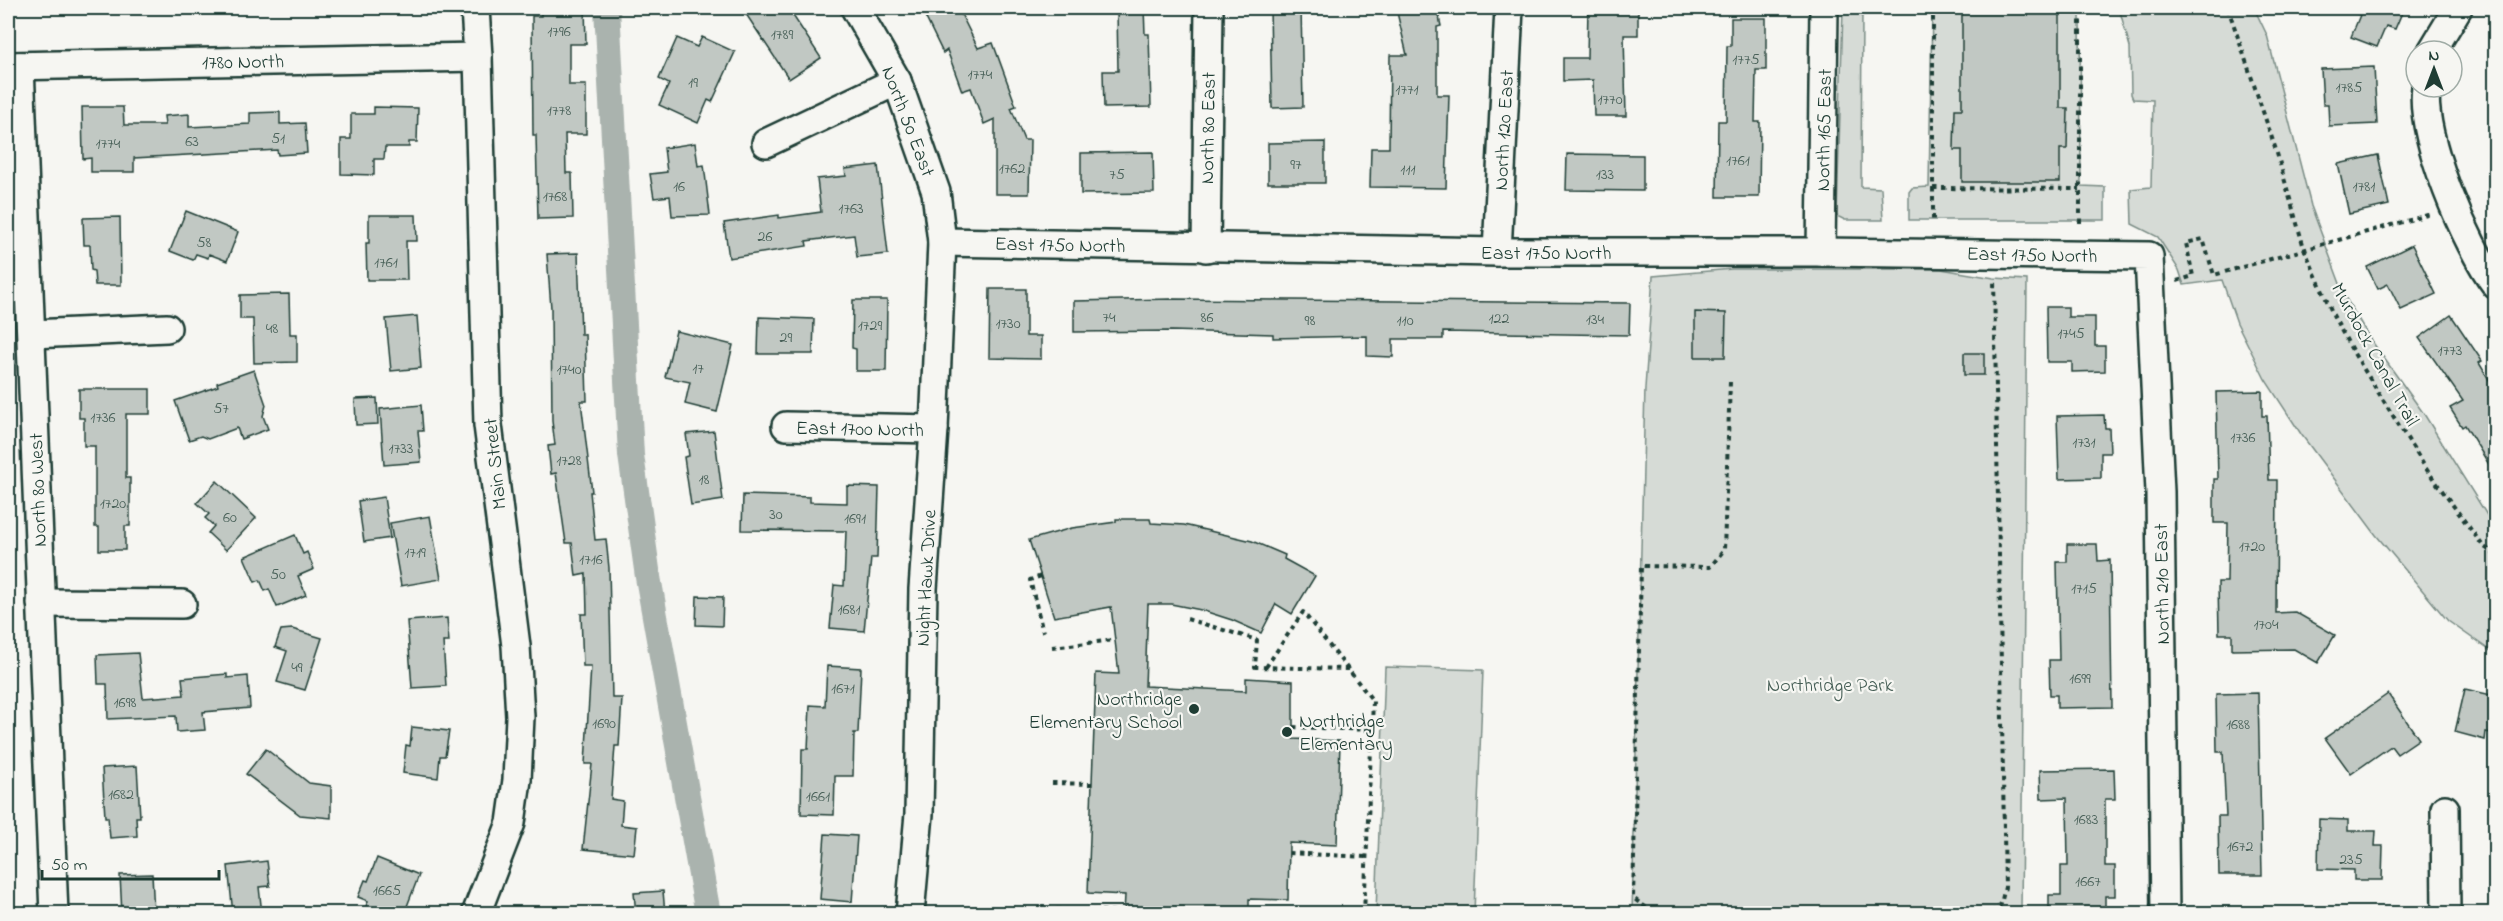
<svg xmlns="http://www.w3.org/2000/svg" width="2503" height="921" font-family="'Indie Flower',sans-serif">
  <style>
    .green { fill: #d6dbd6; stroke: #7a8c85; stroke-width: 1.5 }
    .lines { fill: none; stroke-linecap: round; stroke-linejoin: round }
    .canal { stroke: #aab3ae; stroke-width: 26 }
    .building { fill: #c1c8c3; stroke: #1f3d34; stroke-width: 1.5 }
    .minor-casing { stroke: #1f3d34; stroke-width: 32 }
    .path { stroke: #1f3d34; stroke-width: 4; stroke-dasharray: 4.5 4.5; stroke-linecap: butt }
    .minor { stroke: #f6f6f2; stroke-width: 27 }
    .poi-dot { fill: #1f3d34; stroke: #f6f6f2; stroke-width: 2 }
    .labels { text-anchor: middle; stroke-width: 4.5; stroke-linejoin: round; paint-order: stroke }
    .number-label { font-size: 16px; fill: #486058 }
    .street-label { font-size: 20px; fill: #1f3d34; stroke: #f6f6f2 }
    .park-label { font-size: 20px; fill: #445d54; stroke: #f6f6f2 }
    .poi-label { font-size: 20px; fill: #1f3d34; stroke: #f6f6f2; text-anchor: end }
  </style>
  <rect width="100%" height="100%" fill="#f6f6f2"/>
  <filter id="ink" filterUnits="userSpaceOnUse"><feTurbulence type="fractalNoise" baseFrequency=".0167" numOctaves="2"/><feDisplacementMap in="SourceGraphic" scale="12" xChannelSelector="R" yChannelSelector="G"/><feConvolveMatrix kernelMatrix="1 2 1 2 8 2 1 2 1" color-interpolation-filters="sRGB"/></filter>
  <g filter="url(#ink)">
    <!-- green -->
    <g class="green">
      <polygon points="1843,8 1862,8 1861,187 1881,188 1883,220 1845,220 1837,216"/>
      <polygon points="1932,8 2080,8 2081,186 2105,187 2105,220 1909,220 1909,192 1912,188 1929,187"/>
      <polygon points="2119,8 2254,8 2267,35 2311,206 2345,297 2371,340 2424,414 2495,528 2495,654 2448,621 2376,535 2301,434 2265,379 2237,323 2222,280 2184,285 2179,270 2158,237 2132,224 2131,189 2151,187 2153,100 2133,99 2131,94 2130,47"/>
      <polygon points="1732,269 1941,269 1994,278 2027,280 2021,913 1632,914 1645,388 1653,276"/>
      <polygon points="1385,667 1483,670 1474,913 1376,913"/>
    </g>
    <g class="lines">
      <!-- canal -->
      <polyline class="canal" points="607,8 631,455 648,577 708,914"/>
    </g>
    <!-- building -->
    <g class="building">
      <polygon points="541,8 585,8 586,44 569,44 569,85 586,85 586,134 565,134 566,173 572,173 573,218 538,219 536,135 533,135 532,16 541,16"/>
      <polygon points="742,8 788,8 821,58 789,79"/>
      <polygon points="921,8 958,8 978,48 993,43 1016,106 1011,108 1024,140 1030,140 1029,194 995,194 995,119 984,124 971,88 962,91 947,50 943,53"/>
      <polygon points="1117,8 1144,8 1145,34 1149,34 1151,107 1104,108 1103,71 1118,71"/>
      <polygon points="1270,8 1301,8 1303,107 1272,108"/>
      <polygon points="1396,8 1437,8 1441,26 1437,27 1437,95 1449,95 1446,188 1370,187 1371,148 1389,148 1390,55 1407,55"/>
      <polygon points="1588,8 1638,8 1638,35 1624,35 1626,116 1594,116 1593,80 1563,81 1563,58 1587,58"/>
      <polygon points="1962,8 2060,8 2060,108 2068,108 2067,149 2060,149 2060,182 1962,182 1962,150 1954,150 1955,109 1962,109"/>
      <polygon points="2343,8 2404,8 2395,29 2386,26 2377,47 2351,37 2360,15"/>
      <polygon points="1731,18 1766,18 1766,70 1756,70 1755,122 1760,122 1759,197 1717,197 1718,121 1726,121 1727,46 1731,46"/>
      <polygon points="702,37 735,52 712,102 708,100 698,123 659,105 669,84 659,79 677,38 697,47"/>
      <polygon points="2374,67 2377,124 2329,126 2328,104 2323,104 2321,69"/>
      <polygon points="82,107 123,107 124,125 165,125 164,116 189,114 189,127 250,124 250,113 280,112 280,124 305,123 307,153 278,155 277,150 134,158 134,172 91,172 91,158 83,159"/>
      <polygon points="374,107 418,108 417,142 409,142 409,147 385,147 384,159 374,159 374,175 341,174 341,139 351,139 351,114 374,114"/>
      <polygon points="1325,142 1325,183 1268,183 1268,143"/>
      <polygon points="695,143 698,166 704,165 710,215 672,216 670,196 654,198 650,174 667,172 664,148"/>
      <polygon points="1153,152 1154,193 1081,194 1081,153"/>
      <polygon points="1567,154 1643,155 1643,191 1566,190"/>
      <polygon points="2378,155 2389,205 2349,214 2338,164"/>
      <polygon points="878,165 888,254 857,257 854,235 806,241 807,246 729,258 724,223 779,215 779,218 821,212 817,179 846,176 845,169"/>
      <polygon points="186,211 238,232 227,261 209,254 208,258 196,254 193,260 170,251"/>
      <polygon points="369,215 416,215 417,241 406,241 407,280 367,280 366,243 369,243"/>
      <polygon points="120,217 121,285 95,285 94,271 91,270 90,245 84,245 83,218"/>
      <polygon points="2412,245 2436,294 2401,310 2388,284 2378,289 2367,267"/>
      <polygon points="578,253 581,334 585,334 587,401 581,401 592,492 590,492 595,540 606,539 609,568 612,698 622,698 619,746 615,746 611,799 623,801 621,825 637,827 634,854 583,849 592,764 585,764 591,666 583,666 581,614 587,614 586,574 576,576 572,543 566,543 556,473 551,474 548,446 555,445 552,421 551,308 547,254"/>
      <polygon points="990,289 1026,289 1026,336 1041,336 1041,359 989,358"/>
      <polygon points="289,294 290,334 297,334 297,362 254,363 253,319 240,319 240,295"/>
      <polygon points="1172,299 1630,303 1629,335 1443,332 1443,339 1393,339 1393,357 1367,356 1367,336 1273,338 1273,334 1172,331 1074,332 1074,301"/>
      <polygon points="853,300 887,300 886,371 856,371 856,349 852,348"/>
      <polygon points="2046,307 2068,307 2068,317 2095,317 2095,346 2105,346 2105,371 2072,372 2072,362 2047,362"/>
      <polygon points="1695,312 1726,313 1725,357 1695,357"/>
      <polygon points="2451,315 2482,361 2479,363 2496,391 2496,476 2465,425 2462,427 2450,408 2463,401 2419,338"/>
      <polygon points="417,316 421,368 391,371 386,319"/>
      <polygon points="759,317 814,319 813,354 758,354"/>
      <polygon points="676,331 733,345 717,412 685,404 690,382 665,377"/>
      <rect x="1964" y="353" width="20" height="22"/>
      <polygon points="254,370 266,405 263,416 268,429 241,439 237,428 208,439 201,436 189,440 175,401 218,386 217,383"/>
      <polygon points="79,389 150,389 150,414 126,414 126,478 130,478 130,526 125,526 125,550 99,550 99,527 95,527 95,446 84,446 84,418 79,418"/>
      <polygon points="2262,391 2262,416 2267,416 2269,480 2277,480 2276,613 2295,612 2335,635 2318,663 2294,649 2232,650 2232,634 2219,634 2218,582 2227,582 2228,523 2214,523 2214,479 2218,479 2216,392"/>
      <polygon points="377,398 378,424 356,425 355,399"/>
      <polygon points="421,405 423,431 418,431 421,462 384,465 380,409"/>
      <polygon points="2104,415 2105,428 2109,428 2110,453 2101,453 2101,478 2059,479 2057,416"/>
      <polygon points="714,431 723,500 691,505 684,457 689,456 686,434"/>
      <polygon points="217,481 256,518 226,550 208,533 214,526 205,518 209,514 197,503"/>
      <polygon points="847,486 879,487 877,558 871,558 864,631 830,628 834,585 844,586 846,531 742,530 743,495 810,497 810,502 847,503"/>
      <polygon points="384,497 390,538 364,542 358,501"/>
      <polygon points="430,516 441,579 401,586 390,523"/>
      <polygon points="1116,519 1150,519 1151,523 1184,525 1252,541 1285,555 1284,559 1315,576 1292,614 1276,604 1261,633 1232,620 1201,610 1171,604 1148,604 1145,686 1246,691 1246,678 1293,681 1293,739 1340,741 1337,845 1289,843 1288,900 1249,899 1249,914 1124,914 1125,895 1088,893 1096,673 1119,674 1111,607 1054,617 1029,540 1072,528 1116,522"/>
      <polygon points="295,535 303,554 307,552 314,569 298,576 306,595 277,607 269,589 265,591 260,580 255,582 244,557"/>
      <polygon points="2067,544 2097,544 2098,561 2110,560 2112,707 2057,708 2057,695 2050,695 2049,660 2059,660 2057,562 2067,562"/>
      <polygon points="697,596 723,597 722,626 696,625"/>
      <polygon points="447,618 449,642 443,642 446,686 412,688 407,621"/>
      <polygon points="292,629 322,638 305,690 277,682 287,651 275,647 281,630"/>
      <polygon points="138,653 143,698 184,695 182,678 227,674 227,678 248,676 250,708 203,712 205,730 177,732 176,716 108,719 107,684 98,684 97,655"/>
      <polygon points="827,666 861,668 858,733 854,733 853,776 835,776 834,815 801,814 802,749 808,749 810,705 825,706"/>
      <polygon points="2465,689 2496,696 2496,734 2486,732 2485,740 2455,732"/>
      <polygon points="2258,693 2262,875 2219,875 2218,816 2226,816 2223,752 2217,752 2216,694"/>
      <polygon points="2388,694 2419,739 2397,754 2391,746 2351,774 2325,738"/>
      <polygon points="412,727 449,731 445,756 440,756 438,778 403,773 406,745 410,746"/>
      <polygon points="266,749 309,783 331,786 331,818 300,815 246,774"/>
      <polygon points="137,766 140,817 136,817 137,836 110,838 108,817 105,817 102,768"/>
      <polygon points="2114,769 2115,799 2105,799 2105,866 2115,866 2115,896 2105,896 2105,914 2049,914 2049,895 2061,895 2061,866 2068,866 2067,798 2041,799 2040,770"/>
      <polygon points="2319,819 2348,820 2348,831 2376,831 2375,846 2383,846 2382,880 2354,880 2354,870 2318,869"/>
      <polygon points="825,834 857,836 852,902 820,899"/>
      <polygon points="377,858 419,875 404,914 363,914 368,901 358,897 365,880 368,881"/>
      <polygon points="267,861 270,886 259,887 262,914 233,914 228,866"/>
      <polygon points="152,874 154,914 122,914 120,875"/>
      <polygon points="663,891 665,914 636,914 634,893"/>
    </g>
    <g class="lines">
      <!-- minor casing -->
      <g class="minor-casing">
        <g id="minor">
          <polyline points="475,8 478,57 488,425 516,646 520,717 517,780 511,823 476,914"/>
          <polyline points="855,8 897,81 936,192 942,242 934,429 923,589 919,814 910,914"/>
          <polyline points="2432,51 2458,8"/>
          <polyline points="8,66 478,57"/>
          <polyline points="20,66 54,914"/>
          <path d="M2426 87C2419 136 2466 245 2496 285"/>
          <polyline points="766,143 897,81"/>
          <polyline points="942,242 1497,252 1821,252 2149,256 2160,492 2165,914"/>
          <polyline points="1206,248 1209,8"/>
          <polyline points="1497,252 1509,8"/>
          <polyline points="1821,252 1824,8"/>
          <polyline points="32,334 167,328"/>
          <polyline points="786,426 934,429"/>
          <polyline points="41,603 182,604"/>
          <polyline points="2445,809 2446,914"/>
        </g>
      </g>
      <!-- path -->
      <g class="path">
        <polyline points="1933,8 1933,222"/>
        <polyline points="2228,8 2276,150 2304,248 2334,317 2353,352 2427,470 2483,546 2496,555"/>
        <polyline points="1933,188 2080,189"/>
        <polyline points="2080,223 2080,8"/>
        <polyline points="2177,281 2193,276 2186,243 2203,239 2214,275 2431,214"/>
        <polyline points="1730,382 1724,550 1710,567 1641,566 1633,898 1651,911 1993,912 2001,904 2005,887 1994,279"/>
        <polyline points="1041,576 1030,580 1043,632"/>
        <polyline points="1187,619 1257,640 1255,667 1348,669"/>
        <polyline points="1052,647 1115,640"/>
        <polyline points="1266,667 1303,612 1373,701 1364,914"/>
        <polyline points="1293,727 1372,730"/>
        <polyline points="1052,783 1092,784"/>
        <polyline points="1289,853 1366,857"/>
        <polyline points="1047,909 1124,912"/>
      </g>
      <!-- minor -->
      <use href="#minor" class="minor"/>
    </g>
  </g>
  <!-- markers -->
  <g class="poi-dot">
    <circle cx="1194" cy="709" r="6"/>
    <circle cx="1287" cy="732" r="6"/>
  </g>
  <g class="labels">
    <!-- number labels -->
    <g class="number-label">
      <text x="559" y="36">1796</text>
      <text x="782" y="39">1789</text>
      <text x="1746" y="64">1775</text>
      <text x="980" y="79">1774</text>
      <text x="693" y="87">19</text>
      <text x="2349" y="92">1785</text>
      <text x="1407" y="94">1771</text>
      <text x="1610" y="104">1770</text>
      <text x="559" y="115">1778</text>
      <text x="278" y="143">51</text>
      <text x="192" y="146">63</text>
      <text x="108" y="148">1774</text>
      <text x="1738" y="165">1761</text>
      <text x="1296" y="169">97</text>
      <text x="1012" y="173">1762</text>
      <text x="1408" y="174">111</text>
      <text x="1117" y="179">75</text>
      <text x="1605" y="179">133</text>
      <text x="679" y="191">16</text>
      <text x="2364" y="191">1781</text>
      <text x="555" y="201">1768</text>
      <text x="851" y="213">1763</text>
      <text x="765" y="241">26</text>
      <text x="204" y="247">58</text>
      <text x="386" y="267">1761</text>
      <text x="1109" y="322">74</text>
      <text x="1207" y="322">86</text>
      <text x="1499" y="323">122</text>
      <text x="1595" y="324">134</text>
      <text x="1310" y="325">98</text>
      <text x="1405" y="325">110</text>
      <text x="1008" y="328">1730</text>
      <text x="870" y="330">1729</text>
      <text x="272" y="333">48</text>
      <text x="2071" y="338">1745</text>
      <text x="786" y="342">29</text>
      <text x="2450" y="355">1773</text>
      <text x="698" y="373">17</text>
      <text x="569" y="374">1740</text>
      <text x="221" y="413">57</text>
      <text x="103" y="422">1736</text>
      <text x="2243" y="442">1736</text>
      <text x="2084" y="447">1731</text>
      <text x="401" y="453">1733</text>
      <text x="569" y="465">1728</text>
      <text x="704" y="484">18</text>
      <text x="113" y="508">1720</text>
      <text x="776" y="519">30</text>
      <text x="230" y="522">60</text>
      <text x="855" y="523">1691</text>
      <text x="2252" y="551">1720</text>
      <text x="415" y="557">1719</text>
      <text x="591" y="564">1716</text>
      <text x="278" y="579">50</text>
      <text x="2084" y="593">1715</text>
      <text x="849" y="614">1681</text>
      <text x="2266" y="629">1704</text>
      <text x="297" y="672">49</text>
      <text x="2080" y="683">1699</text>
      <text x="843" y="693">1671</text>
      <text x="125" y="707">1698</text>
      <text x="604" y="728">1690</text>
      <text x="2238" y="729">1688</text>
      <text x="121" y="799">1682</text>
      <text x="818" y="801">1661</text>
      <text x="2086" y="824">1683</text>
      <text x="2240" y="851">1672</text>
      <text x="2351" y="864">235</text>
      <text x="2088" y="886">1667</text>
      <text x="387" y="895">1665</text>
    </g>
    <!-- street labels -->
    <g class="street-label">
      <text transform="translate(243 61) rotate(-1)" y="7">1780 North</text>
      <text transform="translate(909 121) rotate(69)" y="7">North 50 East</text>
      <text transform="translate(1207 128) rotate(-89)" y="7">North 80 East</text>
      <text transform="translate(1503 130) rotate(-87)" y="7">North 120 East</text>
      <text transform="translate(1823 130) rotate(-89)" y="7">North 165 East</text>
      <text transform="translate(1060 244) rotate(1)" y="7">East 1750 North</text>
      <text x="1546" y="259">East 1750 North</text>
      <text transform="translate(2032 254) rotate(1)" y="7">East 1750 North</text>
      <text transform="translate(2376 354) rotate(61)" y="7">Murdock Canal Trail</text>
      <text transform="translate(860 428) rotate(1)" y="7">East 1700 North</text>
      <text transform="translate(494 464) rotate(-96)" y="7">Main Street</text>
      <text transform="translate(37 490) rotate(-92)" y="7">North 80 West</text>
      <text transform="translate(925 578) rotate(-87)" y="7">Night Hawk Drive</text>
      <text transform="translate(2161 584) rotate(-91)" y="7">North 210 East</text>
    </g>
    <!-- park labels -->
    <g class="park-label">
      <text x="1830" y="691">Northridge Park</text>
    </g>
    <!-- poi labels -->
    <g class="poi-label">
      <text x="1182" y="705">Northridge<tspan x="1182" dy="23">Elementary School</tspan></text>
      <text x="1299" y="727" text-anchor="start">Northridge<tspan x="1299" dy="23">Elementary</tspan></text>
    </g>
  </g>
  <!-- margin -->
  <rect width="2503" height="921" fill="none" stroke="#f6f6f2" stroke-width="30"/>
  <rect x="15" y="15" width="2473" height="891" fill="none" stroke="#1f3d34" stroke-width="2" filter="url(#ink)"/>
  <!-- north arrow -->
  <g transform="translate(2434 69)"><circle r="28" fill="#f6f6f2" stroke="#a0aca6" stroke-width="1.5"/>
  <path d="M0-4.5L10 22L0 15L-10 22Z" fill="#1f3d34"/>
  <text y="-9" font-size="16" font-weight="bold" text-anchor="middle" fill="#1f3d34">N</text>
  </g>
  <!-- scale -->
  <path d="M42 870v9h177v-9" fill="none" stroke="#1f3d34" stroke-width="3"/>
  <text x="51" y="870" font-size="18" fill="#1f3d34" stroke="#f6f6f2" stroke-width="4.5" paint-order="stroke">50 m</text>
</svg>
